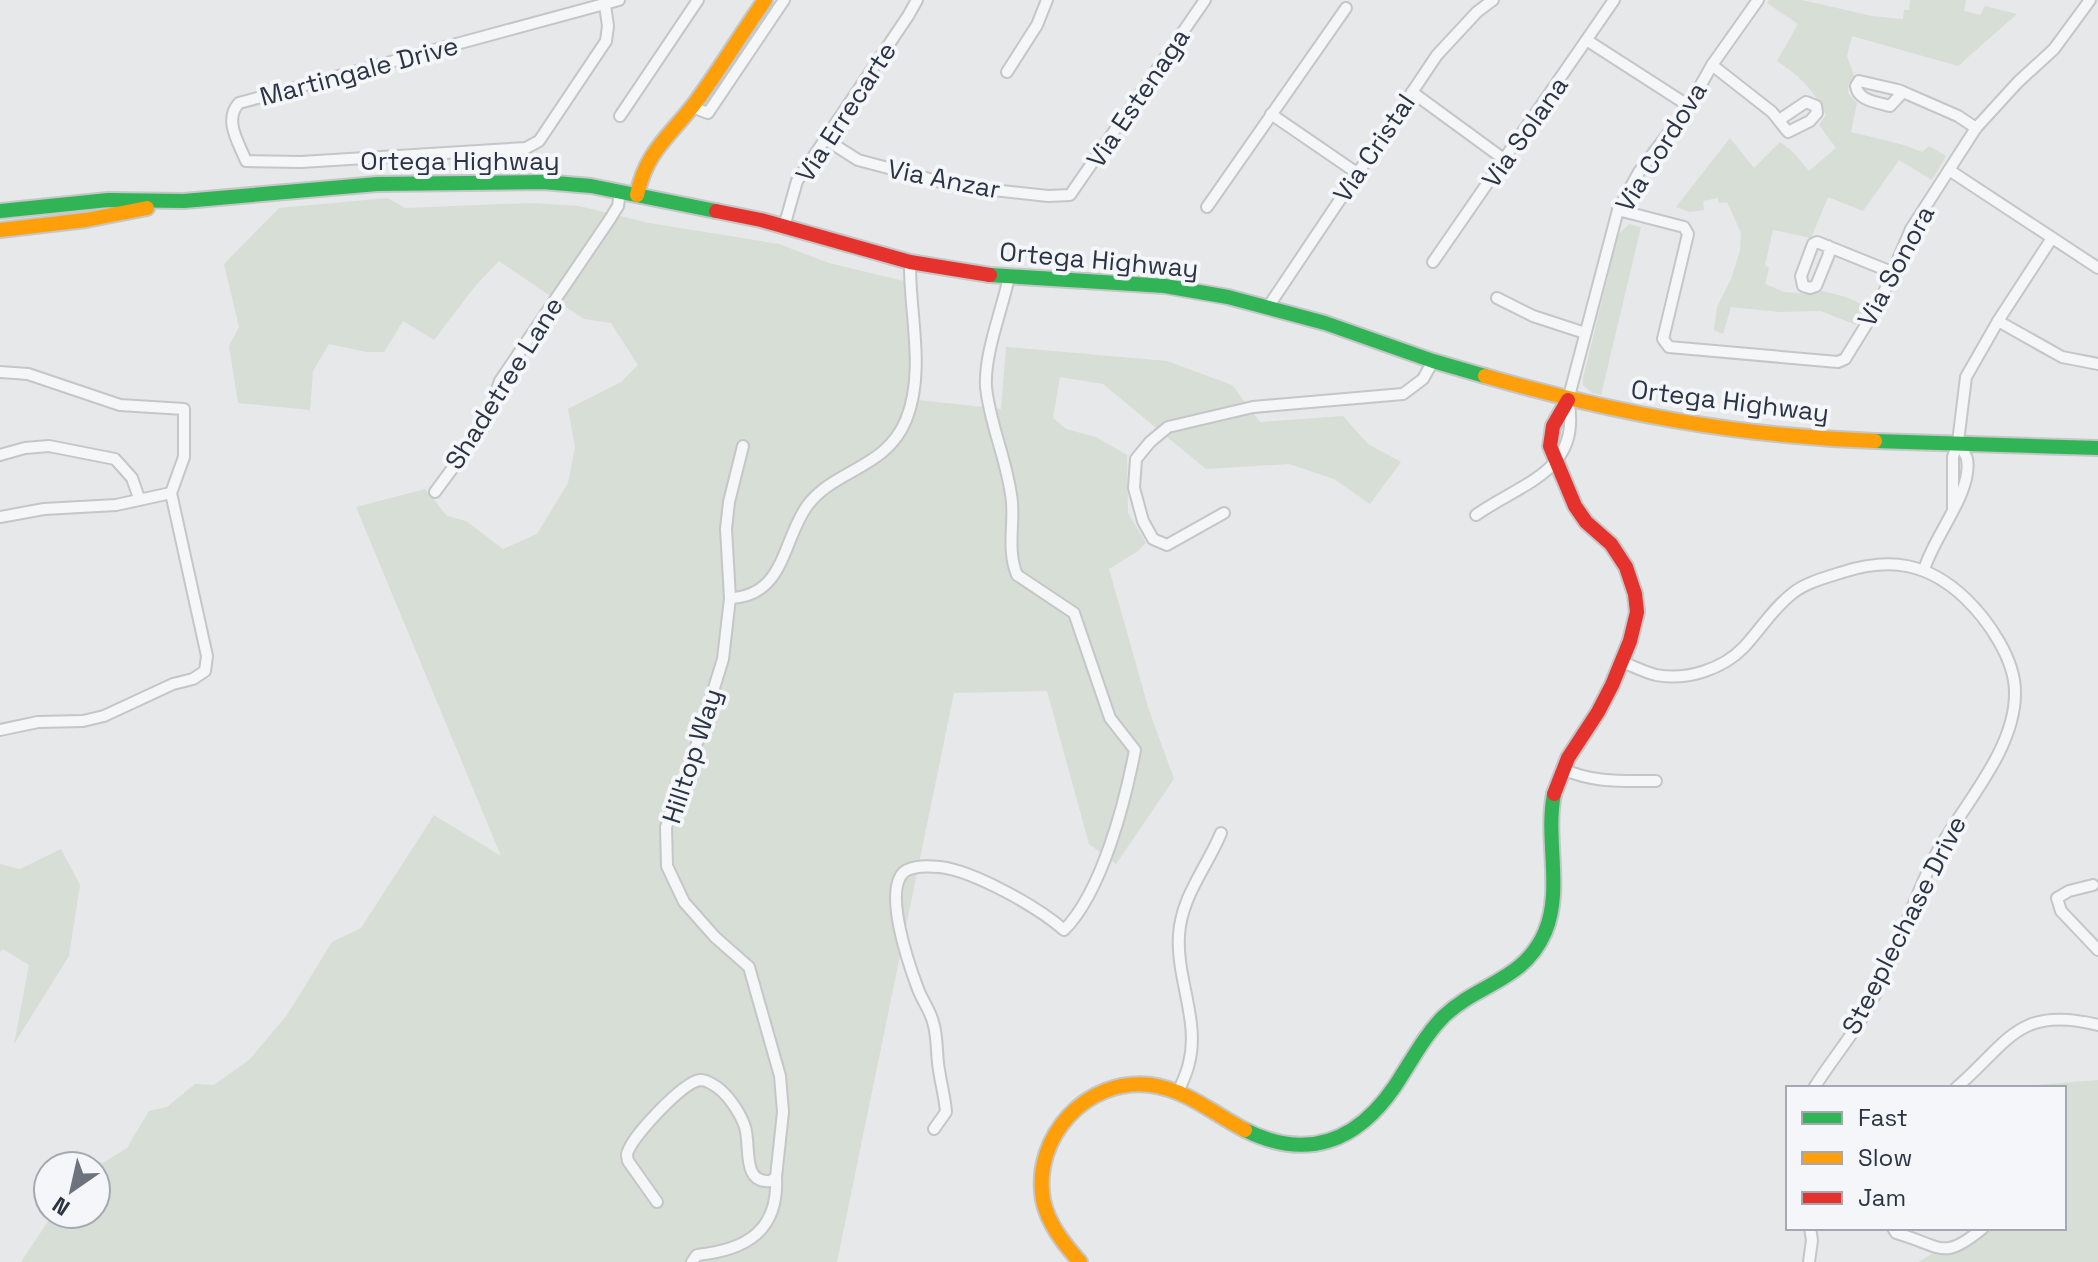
<svg xmlns="http://www.w3.org/2000/svg" width="2098" height="1262" font-family="'Space Grotesk',sans-serif">
  <style>
    .green { fill: #d6ded6 }
    .lines { fill: none; stroke-linecap: round; stroke-linejoin: round }
    .street-casing { stroke: #c4c6c8; stroke-width: 14 }
    .fast-casing { stroke: #c4c6c8; stroke-width: 18 }
    .slow-casing { stroke: #c4c6c8; stroke-width: 18 }
    .jam-casing { stroke: #c4c6c8; stroke-width: 18 }
    .street { stroke: #f5f6f7; stroke-width: 10 }
    .fast { stroke: #30b455; stroke-width: 14 }
    .slow { stroke: #ff9f0a; stroke-width: 14 }
    .jam { stroke: #e5322d; stroke-width: 14 }
    .labels { text-anchor: middle; stroke-width: 8; stroke-linejoin: round; paint-order: stroke }
    .street-label { font-size: 26px; fill: #2b3445; stroke: #f4f6f9 }
  </style>
  <rect width="100%" height="100%" fill="#e6e8ea"/>
  <!-- green -->
  <g class="green">
    <path d="M1769 0H1802L1872 16 1903 19 1904 10H1909L1910 0H1966L1964 11 1980 15 1985 6 2017 14 1958 66 1852 36 1847 56 1855 78 1849 84 1848 93 1857 103 1851 132 1904 145 1922 152 1929 146 1946 156 1932 180 1899 160 1863 211 1828 197 1811 238 1773 230 1765 265 1769 268 1765 284 1784 292 1807 294 1823 291 1846 297 1868 307 1856 325 1821 311 1780 312 1731 307 1723 334 1714 330 1717 307 1731 279 1740 251 1741 233 1727 202 1719 203 1718 198 1703 201 1704 210 1689 212 1676 207 1730 138 1754 168 1780 142 1793 152 1809 171 1836 148 1819 125 1826 115C1812 88 1802 78 1777 61L1798 24 1767 3Z"/>
    <polygon points="388,198 405,208 531,203 579,206 649,223 779,244 829,263 908,282 919,400 1001,409 1006,347 1167,361 1232,385 1260,422 1343,416 1368,444 1401,462 1370,504 1334,479 1289,464 1206,469 1103,384 1060,377 1053,418 1066,429 1096,437 1127,455 1128,513 1146,543 1138,551 1109,569 1149,710 1174,779 1116,864 1089,844 1047,691 954,693 837,1262 21,1262 53,1214 96,1214 96,1167 127,1148 149,1111 167,1107 195,1084 214,1085 250,1059 287,1015 332,942 361,928 434,815 501,856 356,507 425,489 447,516 466,521 503,549 537,534 568,483 575,447 568,409 621,382 638,365 611,323 584,319 499,261 476,285 434,340 403,321 384,352 366,352 329,344 313,371 310,410 238,403 229,346 239,327 224,264 279,208"/>
    <polygon points="1629,224 1641,227 1601,395 1592,393 1583,385 1583,378 1618,235"/>
    <polygon points="61,849 80,885 69,956 14,1044 29,965 3,949 0,952 0,864 20,869"/>
    <polygon points="2098,1080 2098,1262 1918,1262 1976,1228 2064,1228 2064,1088 2035,1088 2037,1085"/>
  </g>
  <g class="lines">
    <!-- street casing -->
    <g class="street-casing">
      <g id="street">
        <path d="M605 5 608 26 606 41 539 141 526 148 301 162 246 161C239 143 223 120 239 103L619 0"/>
        <polyline points="1588,41 1689,106"/>
        <polyline points="1712,65 1772,112 1788,132 1810,121 1817,113 1816,106 1806,102 1779,120"/>
        <polyline points="1007,72 1037,25 1047,0"/>
        <polyline points="1412,92 1505,160"/>
        <path d="M1903 92 1890 106C1877 102 1858 101 1856 86L1859 81 1898 90 1903 92 1958 116 1976 128"/>
        <polyline points="692,107 708,113 784,0"/>
        <polyline points="1271,114 1357,173"/>
        <polyline points="620,116 698,0"/>
        <polyline points="825,139 858,160 956,186 1048,196 1070,195 1205,0"/>
        <polyline points="1949,170 2098,268"/>
        <polyline points="1207,207 1346,8"/>
        <polyline points="1618,210 1684,227 1688,234 1663,339 1669,347 1838,362 1845,359 1879,304 1911,229 1976,128 2018,82 2054,49 2090,0"/>
        <polyline points="784,227 797,181 908,16 917,0"/>
        <polyline points="1828,246 1829,254 1816,286 1810,288 1803,286 1801,276 1813,244 1817,242 1894,273"/>
        <polyline points="1433,262 1614,0"/>
        <polyline points="1497,298 1533,316 1585,333"/>
        <polyline points="1268,307 1437,55 1477,12 1493,0"/>
        <polyline points="1998,321 2062,357 2098,364"/>
        <polyline points="0,372 28,374 120,405 184,409 184,457 171,493"/>
        <polyline points="0,455 25,448 49,446 115,459 132,478 139,498"/>
        <polyline points="435,492 486,423 500,381 610,219 618,206 620,191"/>
        <polyline points="1953,509 1953,457 1958,442 1966,377 1998,321 2052,238"/>
        <polyline points="1224,513 1167,545 1153,539 1143,521 1134,488 1136,459 1150,442 1168,427 1253,407 1403,394 1423,379 1433,361"/>
        <path d="M1476 515C1521 483 1583 471 1568 400L1618 210 1639 172 1689 106 1712 65 1758 0"/>
        <polyline points="0,517 44,509 116,505 171,493"/>
        <path d="M1924 570C1933 537 1973 492 1967 459 1966 454 1960 447 1958 442"/>
        <path d="M730 598C785 596 782 541 807 506 834 469 886 469 906 420 926 371 909 312 910 262"/>
        <path d="M1622 662C1633 666 1644 672 1656 675 1687 681 1723 669 1744 647 1761 629 1773 608 1793 593 1805 583 1827 577 1843 572 1891 557 1928 563 1965 598 1988 620 2015 659 2015 692 2016 751 1960 808 1934 858 1909 909 1894 964 1865 1013 1850 1039 1830 1062 1814 1088"/>
        <polyline points="0,730 38,722 83,721 104,716 173,684 193,679 205,671 207,656 171,493"/>
        <path d="M1562 769C1595 783 1620 781 1656 781"/>
        <polyline points="2093,885 2069,891 2057,898 2061,911 2098,950"/>
        <path d="M1956 1088C2009 1042 2018 1005 2098 1025"/>
        <path d="M1178 1092C1182 1083 1187 1073 1189 1063 1200 1021 1176 978 1179 935 1181 897 1207 867 1221 833"/>
        <path d="M934 1129 946 1112C945 1098 941 1084 939 1070 936 1054 938 1037 933 1022 930 1010 922 1000 918 989 909 965 883 891 904 872 913 865 929 866 940 867 974 871 1038 907 1064 930 1102 892 1125 802 1135 750L1110 718 1074 613 1017 575C1007 550 1014 527 1012 502 1008 462 990 426 986 387 984 354 1002 310 1009 277"/>
        <path d="M657 1202 628 1161C627 1155 626 1155 629 1149 636 1133 683 1082 700 1080 703 1080 709 1082 712 1084 726 1091 740 1112 745 1127 751 1146 741 1184 771 1181L776 1177 783 1112 780 1076 749 967 715 937 684 902 667 866 666 827 693 756 723 659 730 598 726 529 729 502 743 446"/>
        <path d="M1893 1228 1896 1233C1942 1246 1942 1262 1983 1228"/>
        <path d="M692 1262 697 1255C746 1250 779 1231 776 1177"/>
        <polyline points="1809,1262 1812,1240 1810,1228"/>
      </g>
    </g>
    <!-- fast casing -->
    <g class="fast-casing">
      <g id="fast">
        <polyline points="0,211 108,200 184,201 377,184 543,182 591,186 716,211"/>
        <polyline points="990,275 1165,286 1228,297 1325,323 1433,361 1485,376"/>
        <polyline points="1875,441 2098,448"/>
        <path d="M1245 1130C1307 1161 1357 1142 1395 1086 1411 1062 1424 1036 1444 1016 1479 983 1524 981 1545 932 1563 890 1545 839 1554 794"/>
      </g>
    </g>
    <!-- slow casing -->
    <g class="slow-casing">
      <g id="slow">
        <path d="M637 195C646 151 670 136 695 103 720 69 741 34 765 0"/>
        <polyline points="0,230 86,220 147,208"/>
        <path d="M1485 376C1617 414 1738 436 1875 441"/>
        <path d="M1080 1262C1064 1244 1048 1224 1043 1200 1032 1137 1087 1077 1151 1085 1187 1090 1214 1114 1245 1130"/>
      </g>
    </g>
    <!-- jam casing -->
    <g class="jam-casing">
      <g id="jam">
        <polyline points="716,211 761,220 910,262 990,275"/>
        <polyline points="1554,794 1568,758 1598,712 1612,685 1630,641 1637,612 1635,594 1626,567 1611,544 1586,522 1575,506 1550,446 1553,426 1568,400"/>
      </g>
    </g>
    <!-- street -->
    <use href="#street" class="street"/>
    <!-- fast -->
    <use href="#fast" class="fast"/>
    <!-- slow -->
    <use href="#slow" class="slow"/>
    <!-- jam -->
    <use href="#jam" class="jam"/>
  </g>
  <g class="labels">
    <!-- street labels -->
    <g class="street-label">
      <text transform="translate(359 71) rotate(-15)" y="9">Martingale Drive</text>
      <text transform="translate(1138 98) rotate(-56)" y="9">Via Estenaga</text>
      <text transform="translate(846 112) rotate(-57)" y="9">Via Errecarte</text>
      <text transform="translate(1525 132) rotate(-55)" y="9">Via Solana</text>
      <text transform="translate(1661 147) rotate(-58)" y="9">Via Cordova</text>
      <text transform="translate(1374 148) rotate(-56)" y="9">Via Cristal</text>
      <text x="460" y="170">Ortega Highway</text>
      <text transform="translate(944 179) rotate(11)" y="9">Via Anzar</text>
      <text transform="translate(1099 260) rotate(5)" y="9">Ortega Highway</text>
      <text transform="translate(1896 266) rotate(-62)" y="9">Via Sonora</text>
      <text transform="translate(504 383) rotate(-58)" y="9">Shadetree Lane</text>
      <text transform="translate(1730 401) rotate(7)" y="9">Ortega Highway</text>
      <text transform="translate(692 756) rotate(-72)" y="9">Hilltop Way</text>
      <text transform="translate(1904 925) rotate(-63)" y="9">Steeplechase Drive</text>
    </g>
  </g>
  <!-- legend -->
  <rect x="1786" y="1086" width="280" height="144" fill="#f4f6f9" stroke="#a4a8b1" stroke-width="2"/>
  <rect x="1802" y="1112" width="40" height="12" fill="#30b455" stroke="#a4a8b1" stroke-width="2"/>
  <text x="1858" y="1126" font-size="24" fill="#2b3445">Fast</text>
  <rect x="1802" y="1152" width="40" height="12" fill="#ff9f0a" stroke="#a4a8b1" stroke-width="2"/>
  <text x="1858" y="1166" font-size="24" fill="#2b3445">Slow</text>
  <rect x="1802" y="1192" width="40" height="12" fill="#e5322d" stroke="#a4a8b1" stroke-width="2"/>
  <text x="1858" y="1206" font-size="24" fill="#2b3445">Jam</text>
  <!-- north arrow -->
  <g transform="translate(72 1190) rotate(214)"><circle r="38" fill="#f4f6f9" stroke="#a4a8b1" stroke-width="2"/>
  <path d="M0-6L14 30L0 20L-14 30Z" fill="#6c737f"/>
  <text y="-12" font-size="22" font-weight="bold" text-anchor="middle" fill="#2b3445">N</text>
  </g>
</svg>
